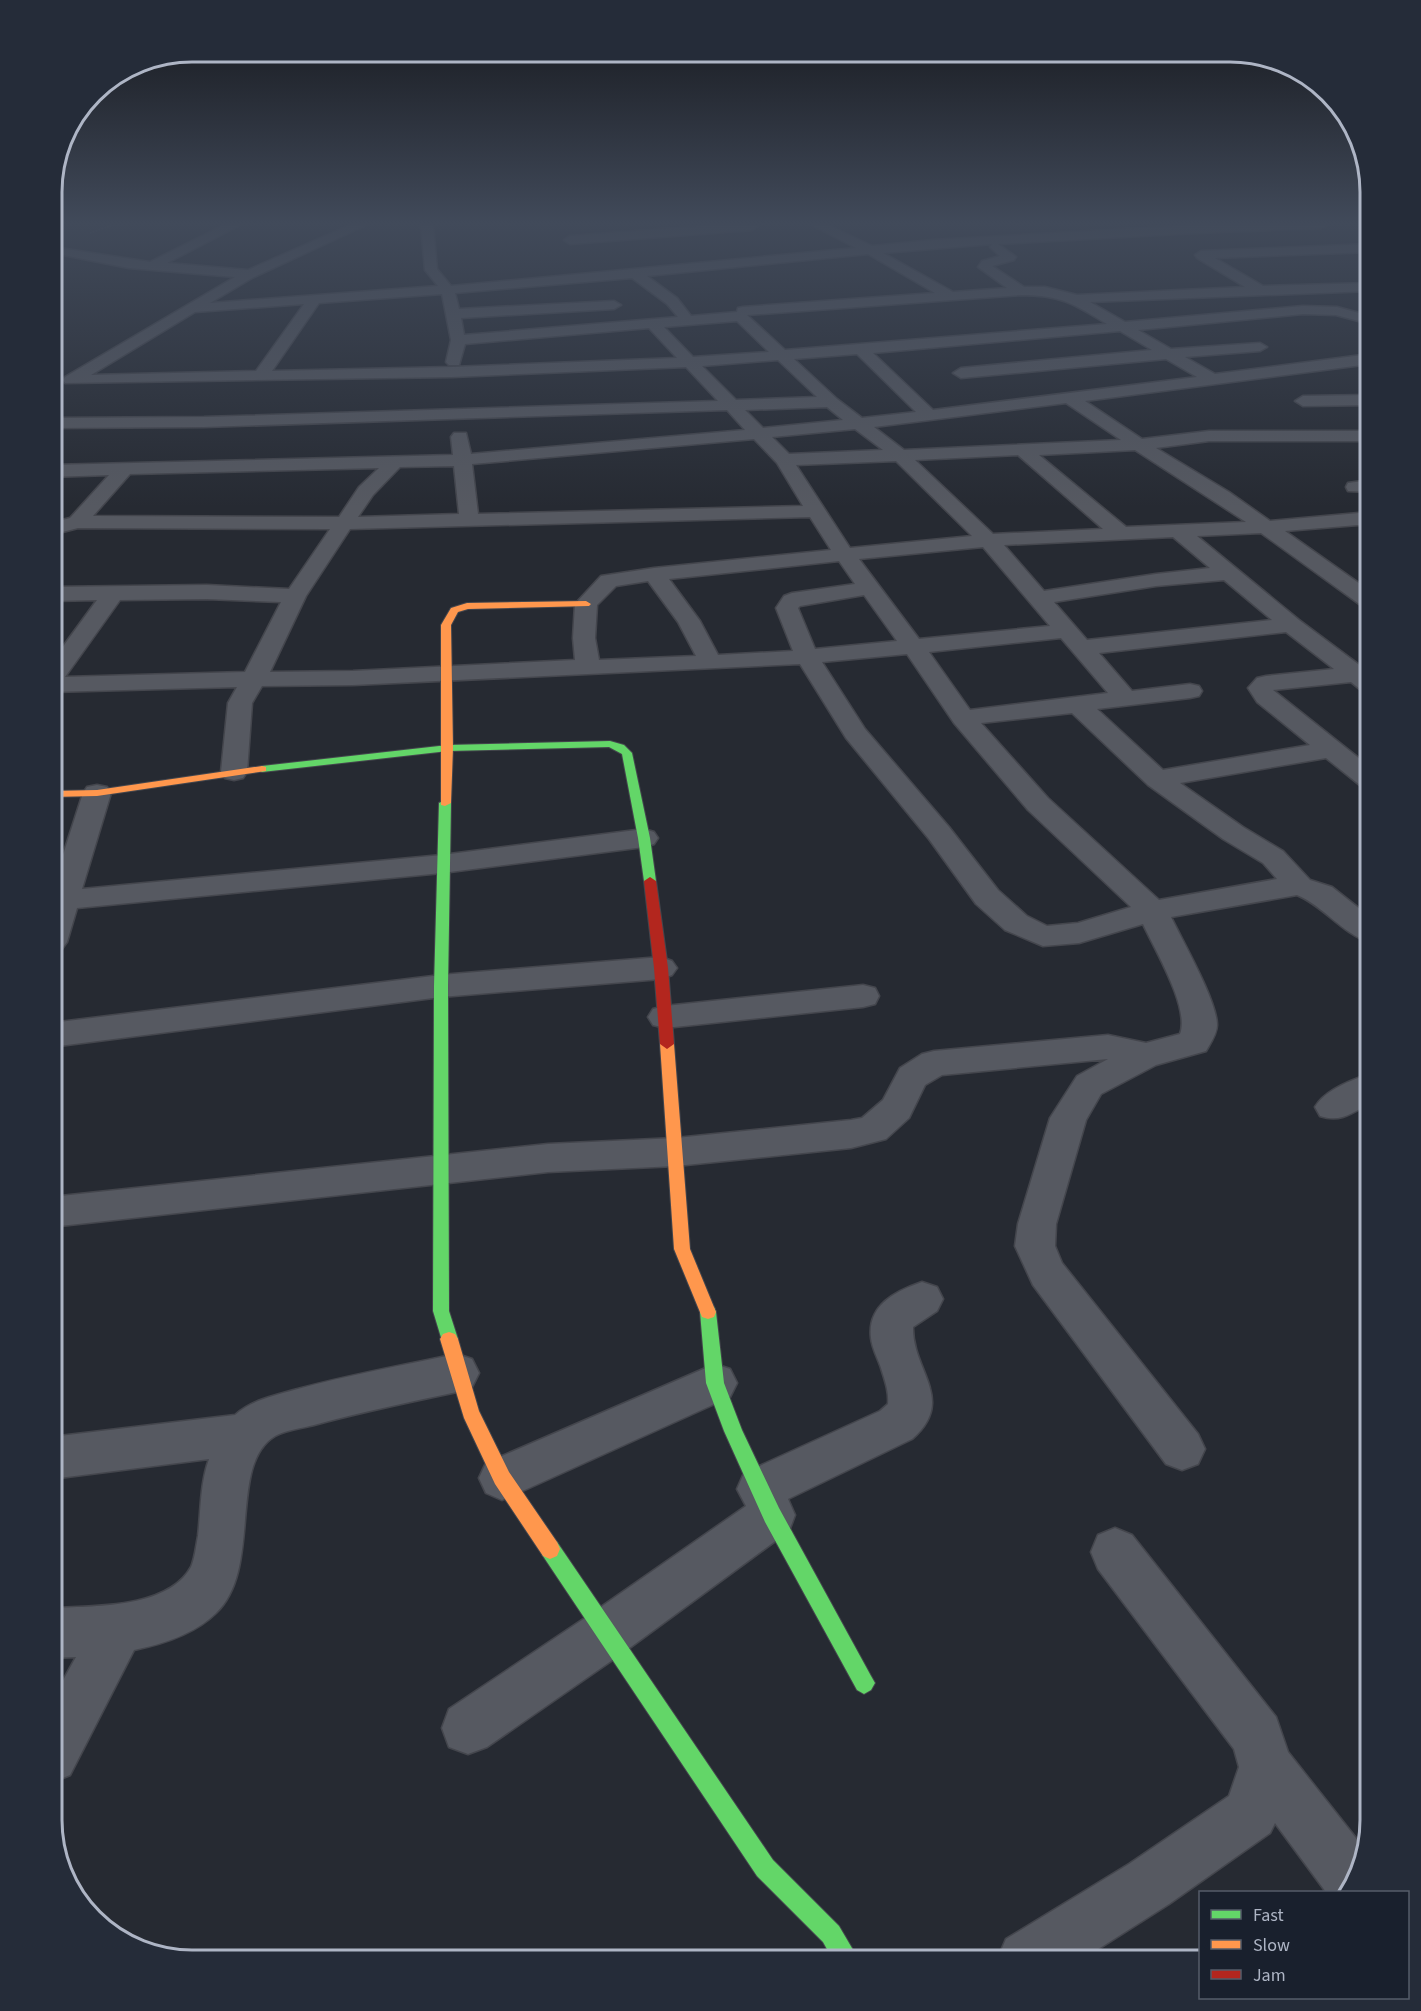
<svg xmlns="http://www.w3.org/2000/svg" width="1421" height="2011" font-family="'Source Sans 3',sans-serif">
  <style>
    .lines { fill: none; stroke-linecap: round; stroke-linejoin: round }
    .street-casing { stroke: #44464d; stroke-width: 3 }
    .fast-casing { stroke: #44464d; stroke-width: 2 }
    .slow-casing { stroke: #44464d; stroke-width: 2 }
    .jam-casing { stroke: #44464d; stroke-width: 2 }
    .path { stroke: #585d64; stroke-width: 1.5; stroke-dasharray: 1.5 1.5; stroke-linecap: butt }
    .street { fill: #565961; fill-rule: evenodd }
    .fast { fill: #63d668; fill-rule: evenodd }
    .slow { fill: #ff974d; fill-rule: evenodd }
    .jam { fill: #b3261e; fill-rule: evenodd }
    .rim { fill: none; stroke: #aeb5c5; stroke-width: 3 }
  </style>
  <rect width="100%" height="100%" fill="#262a32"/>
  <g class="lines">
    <!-- street casing -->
    <g class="street-casing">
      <g id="street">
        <path d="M224 225H240L167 263 248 270 350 225H366L252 278 210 303 438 286 425 270 421 225H433L437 269 451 286 856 248 812 225H828L872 246 933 240 1195 225H1327L1321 228 1195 233 998 244 1016 257 1014 260 992 266 1024 287H1045L1077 295 1245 287 1197 258 1195 255 1201 251 1370 244V252L1215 258 1263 286 1370 283V291L1090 302 1125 322 1303 306 1337 307 1370 316V324L1336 315 1303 314 1138 330 1171 349 1260 343 1267 347 1260 351 1185 357 1215 374 1370 354V364L1085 401 1142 439 1209 431H1370V441H1209L1156 448 1229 492 1270 521 1370 512V524L1285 531 1370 591V608L1362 606 1261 533 1197 536 1299 620 1370 673V692L1361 690 1351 682 1273 690 1370 767V788L1361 786 1326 758 1180 783 1243 827 1283 851 1310 880 1332 887 1370 917V942C1342 934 1324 906 1297 895L1171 917C1183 942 1217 1001 1217 1025 1217 1034 1210 1044 1206 1051L1156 1065 1101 1094 1086 1120 1056 1224 1055 1246 1062 1263 1198 1434 1205 1449 1198 1464 1182 1470 1166 1464 1033 1285 1015 1246 1018 1224 1050 1118 1077 1076 1108 1059 942 1075 925 1085 909 1118 886 1139 851 1148 676 1166 548 1172 51 1227V1197L548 1144 676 1138 851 1120 862 1118 883 1100 900 1068 922 1054 934 1051 1108 1035 1146 1043 1180 1034C1190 1008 1155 950 1143 924L1079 943 1043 946 1005 930 976 904 929 839 846 738 800 664 353 685 262 686 252 703 247 772 243 778 234 780 225 778 221 772 228 703 237 687 51 692V663L97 600 51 601V587L207 585 289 589 330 529 78 528 51 535V523L70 518 109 475 51 477V465L453 455 451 437 454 433H466L471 454 745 430 727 410 204 427 51 428V418L204 417 718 401 686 367 452 377 65 383 63 380 65 377 235 277 129 268 53 253V247L150 262ZM992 244 990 247 1000 256 982 261 978 267 1007 288 953 292 883 253ZM868 254 935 293 743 307 738 308 737 312 691 316 677 298 647 276ZM632 278 667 304 678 317 464 335 461 318 614 309 621 305 614 301 459 309 455 293ZM442 294 451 340 446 362 449 365H459L465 344 649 328 677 358 452 367 272 371 319 303ZM1021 295C1061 295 1074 304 1107 324L785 350 747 315ZM304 304 256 371 91 375 195 312ZM737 321 769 352 693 357 664 327ZM1120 331 1152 350 961 368 953 373 961 378 1166 359 1197 377 933 410 873 353ZM857 354 916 412 862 418 837 399 794 359ZM778 360 817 397 736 400 702 366ZM1066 403 1121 440 904 450 874 427ZM827 407 843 420 763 428 745 410ZM855 429 883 450 789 454 772 437ZM754 439 777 463 803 506 478 514 472 464ZM1135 450 1246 522 1126 527 1039 455ZM1018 455 1103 529 993 534 915 460ZM896 461 972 536 850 548 796 465ZM454 466 459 514 358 517 373 495 400 467ZM379 468 359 487 339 517 93 516 130 474ZM810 517 831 550 654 568 601 576 575 604 573 638 575 660 353 671 270 672 306 596 350 529ZM1173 537 1210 568 1156 574 1044 591 1004 545ZM983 547 1050 626 919 639 859 559ZM839 561 855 584 792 593 784 596 776 608 793 651 718 655 700 621 669 579ZM1224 580 1272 620 1087 640 1054 602 1156 586ZM648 581 678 622 696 656 599 660 595 638 597 605 616 586ZM864 595 897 641 815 649 798 608 800 606ZM207 599 281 602 245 672 65 677 120 600ZM1286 632 1334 669 1266 676 1257 678 1248 688 1257 702 1310 745 1163 770 1097 709 1190 698 1199 696 1202 691 1199 686 1190 684 1132 691 1099 653ZM1061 638 1108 693 970 710 929 652ZM907 654 954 723 1028 810 1131 907 1078 923 1047 926 1027 916 998 890 949 827 865 729 822 662ZM1072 713 1148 785 1223 839 1263 863 1277 879 1159 900 1048 798 981 723Z"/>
        <polygon points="716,225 758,226 752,230 570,244 564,240 570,236"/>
        <polygon points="1370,395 1370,405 1303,406 1295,401 1303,396"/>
        <polygon points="1370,480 1370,492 1348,491 1346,487 1348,483"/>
        <polygon points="97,785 107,787 111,793 82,889 442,855 644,829 654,832 658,838 654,844 644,847 442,873 77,908 67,942 62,949 51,952 51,892 83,793 87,787"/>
        <polygon points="661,957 672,961 677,968 672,975 661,979 441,997 51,1047 51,1023 441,975"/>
        <polygon points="863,985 875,988 879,996 875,1004 863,1007 665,1028 653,1025 648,1017 653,1009 665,1006"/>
        <path d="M1370 1074V1103C1352 1113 1341 1123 1320 1116L1315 1107C1325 1090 1351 1080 1370 1074Z"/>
        <path d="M922 1282 937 1287 943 1299 937 1311 913 1327C912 1371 957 1400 912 1439L788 1499 795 1515 789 1531 624 1652 487 1747 468 1754 449 1747 442 1728 449 1709 588 1616 746 1506 737 1489 744 1473 880 1411 888 1404C889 1391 885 1381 881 1368 878 1359 872 1348 871 1338 867 1305 896 1291 922 1282Z"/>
        <path d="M457 1354 472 1359 479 1373 472 1387 457 1392C409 1402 361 1412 314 1425 303 1428 285 1430 275 1436 227 1465 263 1568 216 1613 195 1634 163 1644 134 1650L70 1775 51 1783V1702L76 1657 51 1658V1608C92 1606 168 1609 191 1567 195 1558 196 1546 198 1536 201 1510 200 1484 209 1459L51 1479V1437L235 1415C252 1400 273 1396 294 1390 348 1375 403 1365 457 1354Z"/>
        <polygon points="715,1364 730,1369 737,1383 730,1397 518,1493 502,1500 486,1493 479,1478 486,1463"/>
        <polygon points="1115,1528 1132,1535 1276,1717 1288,1752 1363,1847 1351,1890 1349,1892 1326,1892 1275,1823 1270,1833 1169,1904 1081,1960 997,1960 1006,1939 1129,1864 1229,1796 1239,1767 1234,1749 1098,1569 1091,1552 1098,1535"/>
      </g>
    </g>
    <!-- fast casing -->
    <g class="fast-casing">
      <g id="fast">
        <polygon points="610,741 624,745 632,753 650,838 656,881 654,884 646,884 644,881 638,838 622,754 609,747 448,751 262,772 257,769 262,766 448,745"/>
        <polygon points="445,800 451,803 448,986 449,1311 458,1339 455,1344 449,1346 443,1344 433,1311 434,986 439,803"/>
        <polygon points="708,1305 714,1307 716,1312 724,1383 742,1430 779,1508 871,1676 875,1683 871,1690 864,1694 857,1690 765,1522 724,1431 706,1383 700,1312 702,1307"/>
        <polygon points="550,1539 557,1542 773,1860 839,1926 859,1960 833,1960 823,1942 757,1876 543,1556 540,1549 543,1542"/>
      </g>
    </g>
    <!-- slow casing -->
    <g class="slow-casing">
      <g id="slow">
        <polygon points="586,601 591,604 589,606 468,609 458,612 451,625 453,748 451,803 445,806 441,805 441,625 451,608 467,603"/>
        <polygon points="262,766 266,767 266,771 97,796 51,797 51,791 97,790"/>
        <polygon points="667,1039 674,1044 690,1249 716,1312 714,1317 708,1319 702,1317 674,1249 660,1044"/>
        <polygon points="449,1332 455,1334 458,1339 479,1411 509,1472 557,1542 560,1549 557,1556 550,1559 543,1556 495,1484 464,1418 440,1339 443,1334"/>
      </g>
    </g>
    <!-- jam casing -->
    <g class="jam-casing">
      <polygon id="jam" points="650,877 656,881 668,968 674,1044 667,1049 660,1044 654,968 644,881"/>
    </g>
    <!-- path -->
    <polyline class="path" points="90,233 109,226 124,225"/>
    <!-- street -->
    <use href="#street" class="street"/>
    <!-- fast -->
    <use href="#fast" class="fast"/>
    <!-- slow -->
    <use href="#slow" class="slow"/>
    <!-- jam -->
    <use href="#jam" class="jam"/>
  </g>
  <!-- sky -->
  <linearGradient id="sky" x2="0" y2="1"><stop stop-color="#15171c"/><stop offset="0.44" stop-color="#414a5a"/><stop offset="1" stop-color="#414a5a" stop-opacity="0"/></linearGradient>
  <rect width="1421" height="507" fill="url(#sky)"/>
  <!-- crop -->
  <path d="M0 0H1421V2011H0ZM192 62H1230A130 130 0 0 1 1360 192V1820A130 130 0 0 1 1230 1950H192A130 130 0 0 1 62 1820V192A130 130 0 0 1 192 62Z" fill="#252c39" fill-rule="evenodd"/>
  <path class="rim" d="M192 62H1230A130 130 0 0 1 1360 192V1820A130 130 0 0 1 1230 1950H192A130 130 0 0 1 62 1820V192A130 130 0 0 1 192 62Z"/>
  <!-- legend -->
  <rect x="1199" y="1891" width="210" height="108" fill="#19202d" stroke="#555c6a" stroke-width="1.5"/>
  <rect x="1211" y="1910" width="30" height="9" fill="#63d668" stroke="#555c6a" stroke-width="1.5"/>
  <text x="1253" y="1921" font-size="18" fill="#aeb5c5">Fast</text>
  <rect x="1211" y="1940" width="30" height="9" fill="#ff974d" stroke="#555c6a" stroke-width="1.5"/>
  <text x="1253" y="1951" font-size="18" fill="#aeb5c5">Slow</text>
  <rect x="1211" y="1970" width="30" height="9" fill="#b3261e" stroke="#555c6a" stroke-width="1.5"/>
  <text x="1253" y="1981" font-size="18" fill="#aeb5c5">Jam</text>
</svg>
